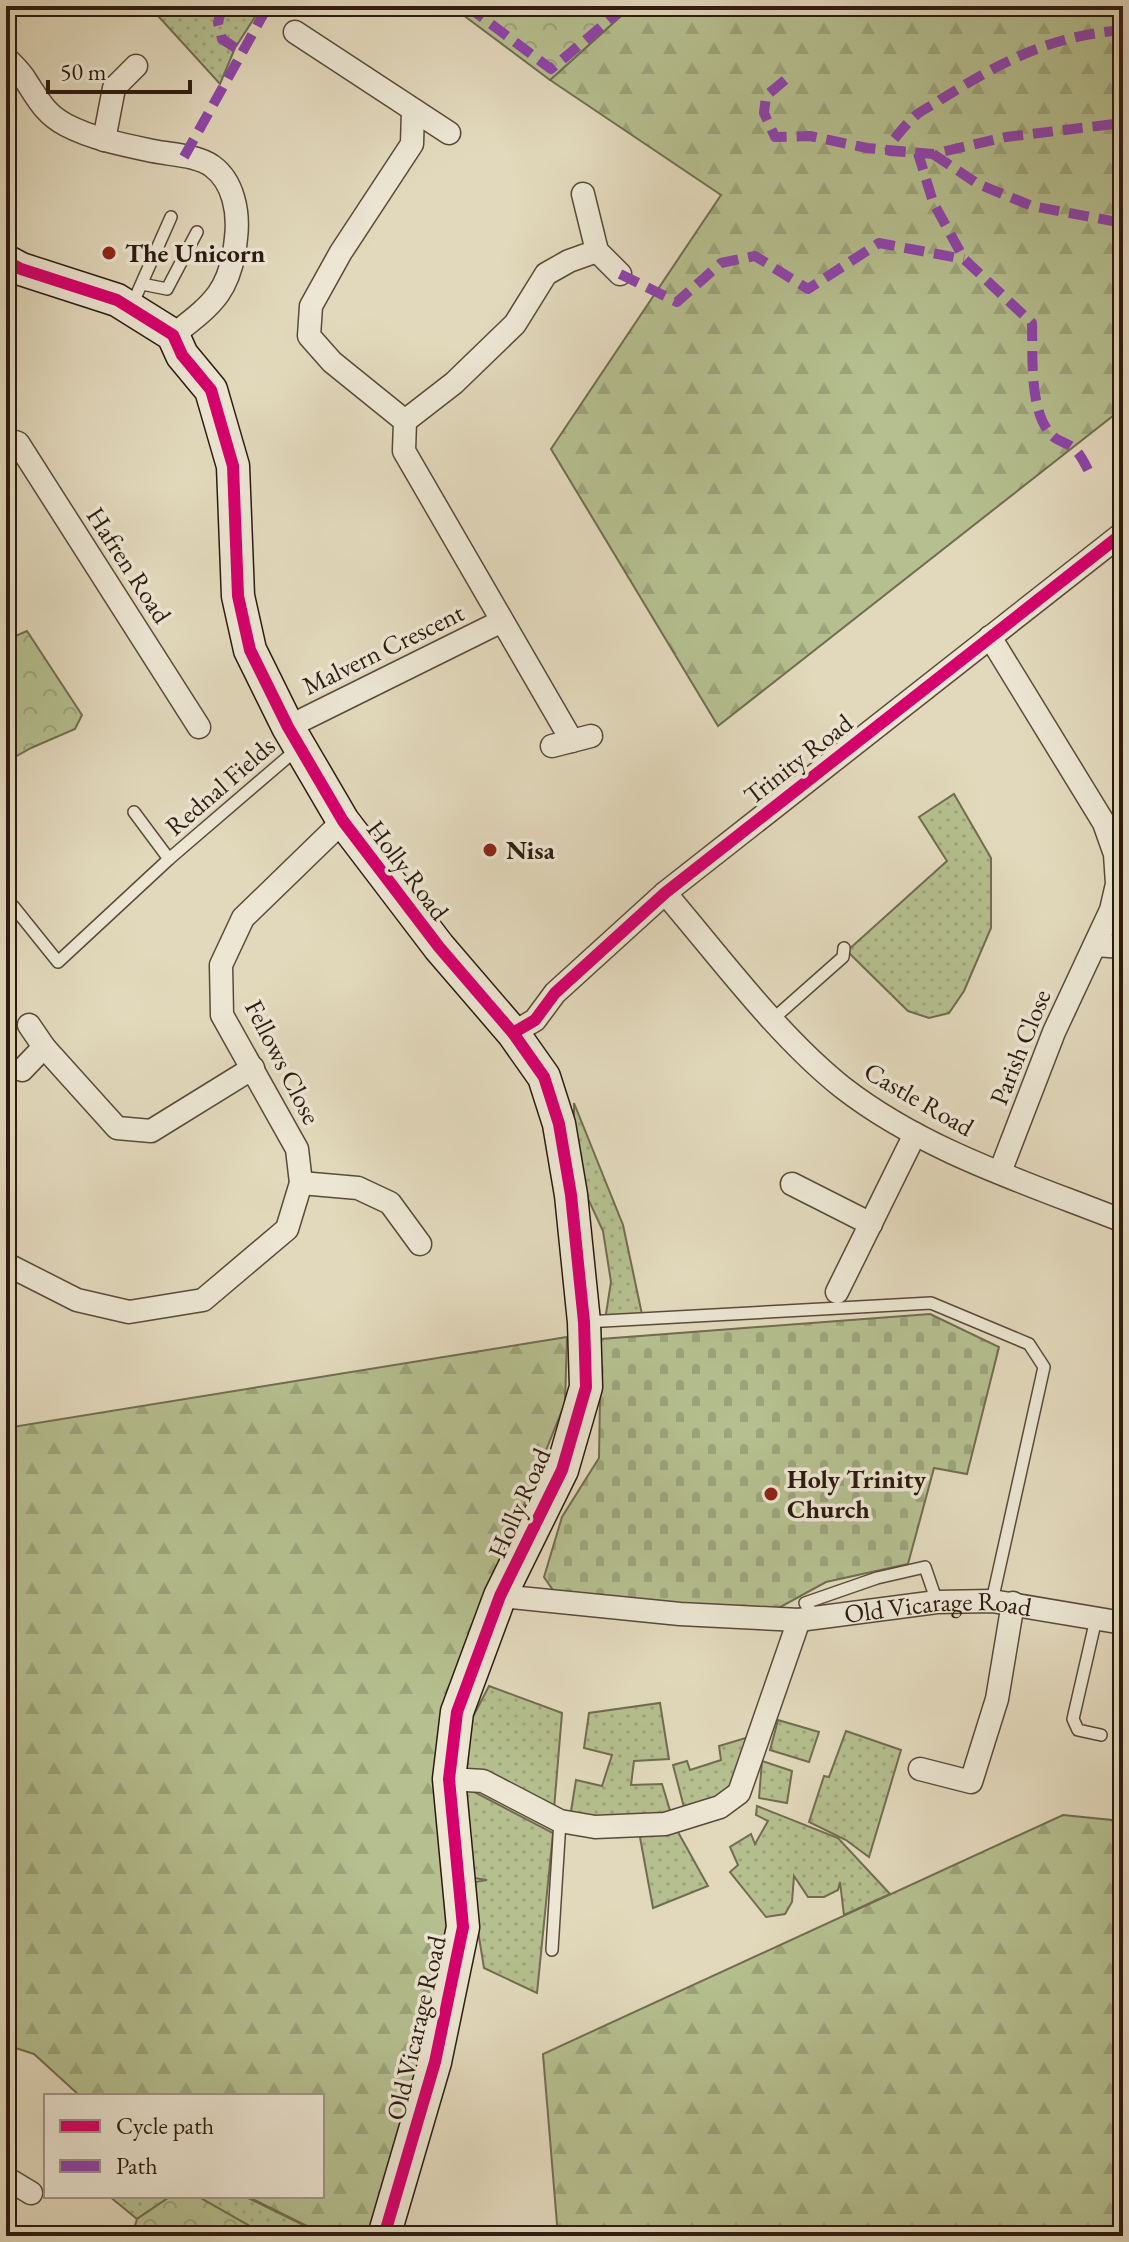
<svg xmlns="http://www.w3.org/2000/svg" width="1129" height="2242" font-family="'EB Garamond',serif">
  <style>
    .grass { fill: url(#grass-dots); stroke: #716d50; stroke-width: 2 }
    .forest { fill: url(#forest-firs); stroke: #716d50; stroke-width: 2 }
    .cemetery { fill: url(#cemetery-stones); stroke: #716d50; stroke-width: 2 }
    .park { fill: url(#park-crowns); stroke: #716d50; stroke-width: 2 }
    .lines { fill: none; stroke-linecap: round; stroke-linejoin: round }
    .lane-casing { stroke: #5a4a3b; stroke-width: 14 }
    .street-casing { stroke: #5a4a3b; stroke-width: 25 }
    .secondary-casing { stroke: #2d1b10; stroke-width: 35 }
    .lane { stroke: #ece6d3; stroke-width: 11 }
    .street { stroke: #ece6d3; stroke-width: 22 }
    .secondary { stroke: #ece6d3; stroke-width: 32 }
    .quiet { stroke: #8e44ad; stroke-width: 10; stroke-dasharray: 20 10; stroke-linecap: butt }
    .cycleway-casing { stroke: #ece6d3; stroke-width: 17 }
    .cycleway { stroke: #d6006c; stroke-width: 12 }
    .poi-dot { fill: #8f2418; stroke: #ece6d3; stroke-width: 3 }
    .labels { text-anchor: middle; stroke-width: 7; stroke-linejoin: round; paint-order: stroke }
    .poi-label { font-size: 26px; font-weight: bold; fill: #2d1b10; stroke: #ece6d3; text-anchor: start }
    .street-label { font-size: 26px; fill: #2d1b10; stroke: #ece6d3 }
  </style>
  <defs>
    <pattern id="grass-dots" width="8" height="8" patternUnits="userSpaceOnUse" patternTransform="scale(2)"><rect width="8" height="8" fill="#b5bf8f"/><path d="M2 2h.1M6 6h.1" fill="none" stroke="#9ca47a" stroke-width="1.8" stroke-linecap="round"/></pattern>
    <pattern id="forest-firs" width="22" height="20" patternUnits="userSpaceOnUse" patternTransform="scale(2)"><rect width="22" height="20" fill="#b5bf8f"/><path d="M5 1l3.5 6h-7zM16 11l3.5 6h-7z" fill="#9ca47a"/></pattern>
    <pattern id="cemetery-stones" width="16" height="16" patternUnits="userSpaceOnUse" patternTransform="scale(2)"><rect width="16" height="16" fill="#b5bf8f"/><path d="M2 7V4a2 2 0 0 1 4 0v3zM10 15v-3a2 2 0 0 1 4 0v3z" fill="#9ca47a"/></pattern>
    <pattern id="park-crowns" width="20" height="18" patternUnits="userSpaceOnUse" patternTransform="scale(2)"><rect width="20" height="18" fill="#b5bf8f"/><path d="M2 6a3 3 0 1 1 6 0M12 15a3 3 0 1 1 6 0" fill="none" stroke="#9ca47a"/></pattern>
  </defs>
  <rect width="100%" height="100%" fill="#e2d9bc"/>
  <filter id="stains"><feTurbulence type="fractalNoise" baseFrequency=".0025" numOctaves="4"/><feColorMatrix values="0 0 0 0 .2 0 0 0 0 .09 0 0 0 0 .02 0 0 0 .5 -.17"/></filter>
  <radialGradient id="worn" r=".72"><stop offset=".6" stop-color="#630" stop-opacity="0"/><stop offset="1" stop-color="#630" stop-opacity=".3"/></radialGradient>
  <!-- grass -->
  <g class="grass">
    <polygon points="149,6 262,6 235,48 220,84"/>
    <polygon points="954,794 991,858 991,928 964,991 949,1013 929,1018 908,1011 847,951 947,861 919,817"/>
    <polygon points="574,1103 623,1225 643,1319 605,1320 611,1282 603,1231 583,1188 574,1135"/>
    <polygon points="489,1686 562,1713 554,1809 458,1775 454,1753"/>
    <polygon points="660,1703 669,1759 634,1761 631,1785 662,1784 672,1817 570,1817 576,1780 602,1786 612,1755 584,1748 589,1713"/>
    <polygon points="778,1720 819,1732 809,1762 770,1750"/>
    <polygon points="846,1731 901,1750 869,1857 846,1840 809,1822 824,1776 829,1777"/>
    <polygon points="749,1737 734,1782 717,1805 686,1815 673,1765 687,1761 690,1770 721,1760 719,1746"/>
    <polygon points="762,1761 792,1771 787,1803 759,1798"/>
    <polygon points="459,1784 553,1833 537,1993 484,1968 473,1900 474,1882 487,1880 474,1878"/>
    <polygon points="757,1806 838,1838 890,1894 844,1915 840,1882 838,1890 824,1897 808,1897 794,1876 792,1902 785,1914 766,1917 730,1872 738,1865 730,1847 751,1834 755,1844 768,1821 756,1815"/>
    <polygon points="639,1832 678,1832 708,1886 653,1908"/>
    <polygon points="109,2196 171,2196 137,2219"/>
    <polygon points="197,2196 244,2196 326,2236 267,2236"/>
  </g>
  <!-- forest -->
  <g class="forest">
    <polygon points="632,6 1123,6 1123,408 718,726 551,449 721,195 550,80"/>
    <polygon points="567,1337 565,1403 453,1681 450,1923 424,2053 367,2236 327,2236 247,2196 322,2196 322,2096 80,2096 34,2054 6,2045 6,1428"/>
    <polygon points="1063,1815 1112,1820 1123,1849 1123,2236 558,2236 543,2054"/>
  </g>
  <!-- cemetery -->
  <polygon class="cemetery" points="930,1314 999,1347 967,1474 934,1468 908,1564 826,1582 775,1610 557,1596 544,1577 562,1517 599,1458 601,1339"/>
  <!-- park -->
  <g class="park">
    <polygon points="451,6 632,6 550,80"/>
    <polygon points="27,631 82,715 75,729 31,748 6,762 6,640"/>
    <polygon points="171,2196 197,2196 267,2236 132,2236 137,2219"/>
  </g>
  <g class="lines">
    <!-- lane casing -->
    <g class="lane-casing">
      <g id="lane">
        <polyline points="142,284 167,289 197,232"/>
        <polyline points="132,305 171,217"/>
        <polyline points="134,812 169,859"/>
        <polyline points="13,906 58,962 169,859 296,750"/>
        <polyline points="773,1019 843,957 844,948"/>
        <polyline points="585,1322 931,1303 1029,1344 1044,1367 992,1601"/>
        <polyline points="815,1617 805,1603 877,1578 925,1567 937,1602"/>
        <polyline points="1096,1619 1073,1719 1078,1730 1101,1735"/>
        <polyline points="552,1950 560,1821"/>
      </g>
    </g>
    <!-- street casing -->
    <g class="street-casing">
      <g id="street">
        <polyline points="295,32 449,133"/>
        <path d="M6 58C13 65 21 72 26 81 38 99 45 114 66 125 93 139 124 145 153 151 172 155 196 155 212 166 234 182 239 213 236 238 231 291 213 304 173 335"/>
        <polyline points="413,110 412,144 341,252 311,306 309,336 332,362 405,421 404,451 572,741"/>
        <polyline points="104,140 114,88 136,66"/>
        <polyline points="583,194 597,251 620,274"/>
        <polyline points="405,421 454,383 515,324 546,274 569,261 597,251"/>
        <polyline points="6,439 18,443 199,727"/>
        <polyline points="990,637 1104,823 1115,854 1117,884 1111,910 1054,1032 1000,1172"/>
        <polyline points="288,727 502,621"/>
        <polyline points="552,746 591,736"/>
        <path d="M665 893C719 956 777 1035 842 1087 924 1151 1027 1183 1123 1221"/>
        <polyline points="1095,945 1123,947"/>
        <polyline points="29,1025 44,1047 117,1128 151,1131 253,1068"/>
        <polyline points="513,1033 535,1020 555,993 665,893 1123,533"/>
        <polyline points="22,1070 44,1047"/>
        <polyline points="301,1183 358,1188 390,1203 420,1244"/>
        <polyline points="792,1184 871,1224"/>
        <polyline points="6,1264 77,1300 129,1312 203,1300 287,1229 301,1183 297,1149 222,1015 221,965 243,918 343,821"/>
        <polyline points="837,1292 915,1134"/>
        <path id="s1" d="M500 1596 680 1614 799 1620 937 1602 992 1601 1123 1623"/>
        <polyline points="920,1769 971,1782 997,1699 1013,1603"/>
        <polyline points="449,1779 483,1781 560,1821 595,1827 665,1824 720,1807 739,1793 799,1620"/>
        <polyline points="6,2178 31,2193"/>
      </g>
    </g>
    <!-- secondary casing -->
    <g class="secondary-casing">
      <polyline id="secondary" points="6,261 21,269 117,300 173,335 182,355 211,390 233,466 238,596 250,650 288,727 343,821 439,947 513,1033 544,1077 559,1124 571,1195 584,1322 586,1387 562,1470 500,1596 457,1712 449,1779 463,1927 435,2062 384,2236"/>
    </g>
    <!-- lane -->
    <use href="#lane" class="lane"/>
    <!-- street -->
    <use href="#street" class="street"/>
    <!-- secondary -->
    <use href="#secondary" class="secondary"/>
    <!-- quiet -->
    <g class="quiet">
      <polyline points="222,6 218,23 222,39 243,53"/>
      <polyline points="467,6 551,69 626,6"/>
      <polyline points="785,80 766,96 764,113 775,137 810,136 867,148 933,154 1006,137 1123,123"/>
      <polyline points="933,154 978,184 1032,206 1123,223"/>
      <polyline points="184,157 268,6"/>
      <polyline points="620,274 677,302 721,263 755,256 808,289 879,243 964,259"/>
      <path d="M1088 470C1083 460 1079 451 1069 445 1060 440 1056 441 1049 432 1029 407 1033 354 1032 323L964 259 933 202 918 153 890 151 889 145C897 136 905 125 914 117 921 110 932 106 940 100 1001 62 1049 36 1123 30"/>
    </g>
    <!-- cycleway casing -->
    <g class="cycleway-casing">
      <g id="cycleway">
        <polyline points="6,261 21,269 117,300 173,335 182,355 211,390 233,466 238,596 250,650 288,727 343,821 439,947 513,1033 544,1077 559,1124 571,1195 584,1322 586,1387 562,1470 500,1596 457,1712 449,1779 463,1927 435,2062 384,2236"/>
        <polyline points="513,1033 535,1020 555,993 665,893 1123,533"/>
      </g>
    </g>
    <!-- cycleway -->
    <use href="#cycleway" class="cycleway"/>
  </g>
  <!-- markers -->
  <g class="poi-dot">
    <circle cx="109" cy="253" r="8"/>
    <circle cx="490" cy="850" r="8"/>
    <circle cx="771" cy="1494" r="8"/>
  </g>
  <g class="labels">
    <!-- poi labels -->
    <g class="poi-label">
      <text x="125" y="262">The Unicorn</text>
      <text x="506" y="859">Nisa</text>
      <text x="787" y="1488">Holy Trinity<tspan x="787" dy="30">Church</tspan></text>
    </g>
    <!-- street labels -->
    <g class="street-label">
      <text transform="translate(129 565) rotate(57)" y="9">Hafren Road</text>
      <text transform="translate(383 649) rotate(-26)" y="9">Malvern Crescent</text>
      <text transform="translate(798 759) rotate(-38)" y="9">Trinity Road</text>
      <text transform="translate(220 786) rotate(-41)" y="9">Rednal Fields</text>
      <text transform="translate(408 870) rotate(53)" y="9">Holly Road</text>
      <text transform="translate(1020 1047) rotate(-68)" y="9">Parish Close</text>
      <text transform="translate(283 1062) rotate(63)" y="9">Fellows Close</text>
      <text transform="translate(919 1099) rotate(30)" y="9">Castle Road</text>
      <text transform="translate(519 1503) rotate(-66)" y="9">Holly Road</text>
      <text dy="9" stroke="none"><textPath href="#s1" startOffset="440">Old Vicarage Road</textPath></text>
      <text transform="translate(416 2028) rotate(-77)" y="9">Old Vicarage Road</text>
    </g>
  </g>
  <!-- margin -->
  <rect width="1129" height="2242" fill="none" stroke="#e2d9bc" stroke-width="32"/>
  <rect x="8" y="8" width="1113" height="2226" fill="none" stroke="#2d1b10" stroke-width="4"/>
  <rect x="16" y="16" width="1097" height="2210" fill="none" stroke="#2d1b10" stroke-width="2"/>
  <!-- legend -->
  <rect x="44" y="2094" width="280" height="104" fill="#ece6d3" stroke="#a09585" stroke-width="2"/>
  <rect x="60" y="2120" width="40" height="12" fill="#d6006c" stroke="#a09585" stroke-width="2"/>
  <text x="116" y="2134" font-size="24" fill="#2d1b10">Cycle path</text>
  <rect x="60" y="2160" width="40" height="12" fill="#8e44ad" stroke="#a09585" stroke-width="2"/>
  <text x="116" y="2174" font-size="24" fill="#2d1b10">Path</text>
  <!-- scale -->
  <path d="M48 80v12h142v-12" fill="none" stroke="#2d1b10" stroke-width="4"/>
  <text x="60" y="80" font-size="24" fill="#2d1b10" stroke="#ece6d3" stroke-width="6" paint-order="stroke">50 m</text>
  <rect width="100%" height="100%" filter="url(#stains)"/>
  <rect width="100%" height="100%" fill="url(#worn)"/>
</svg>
